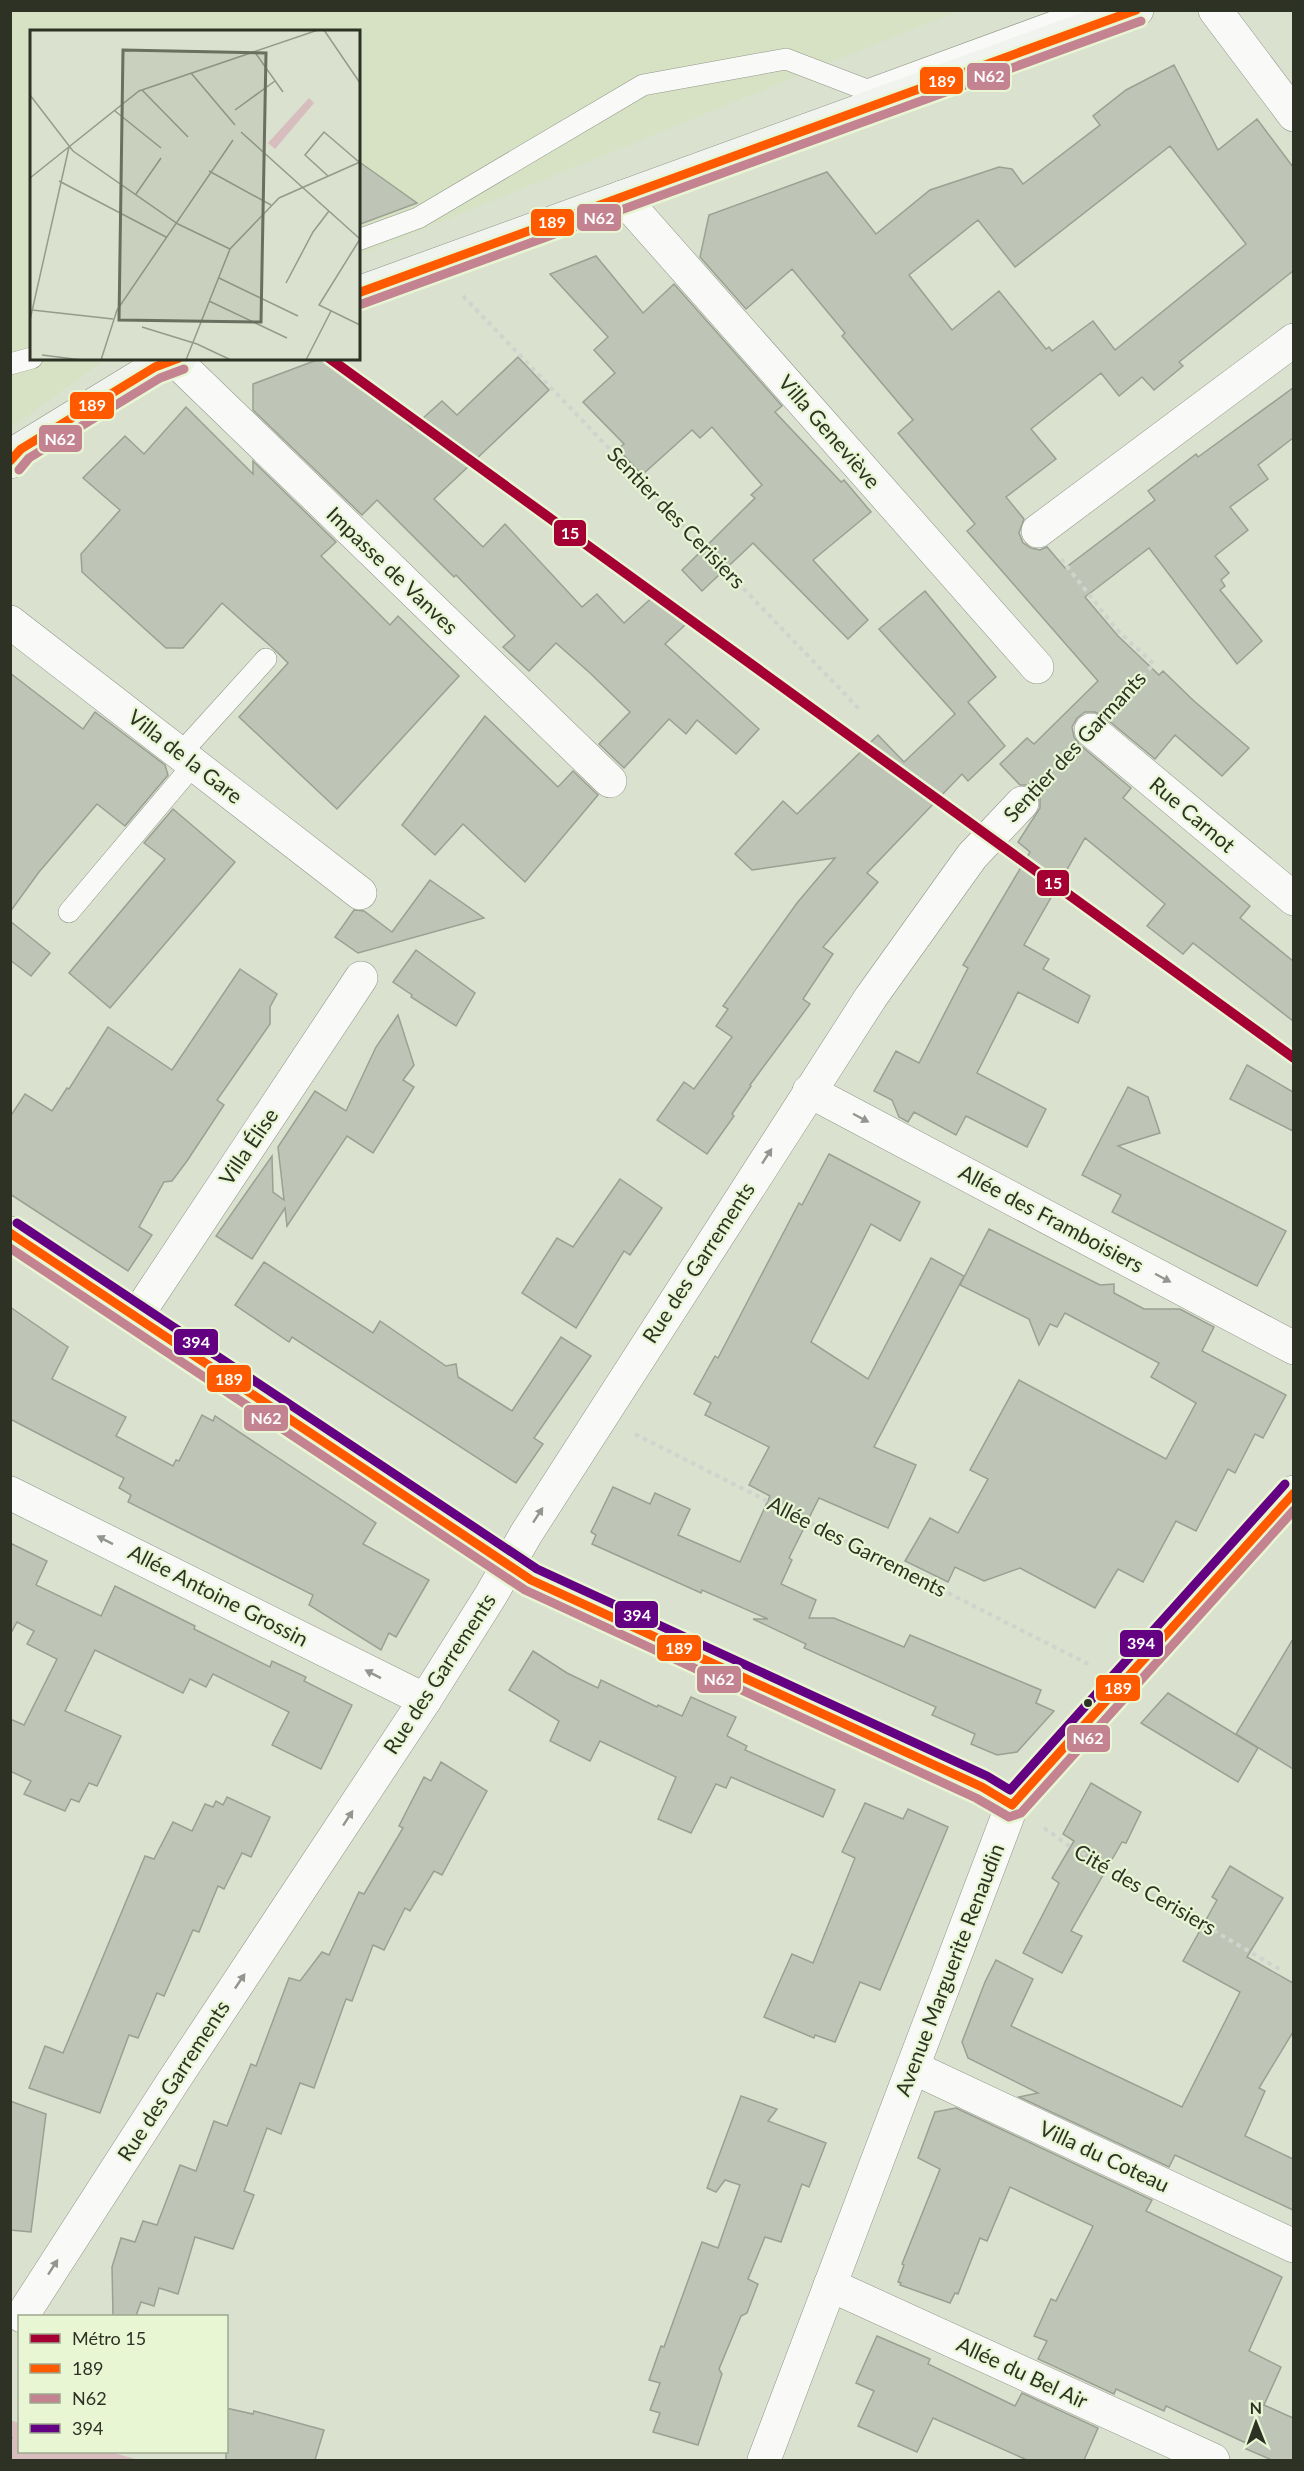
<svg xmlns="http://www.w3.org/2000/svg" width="1304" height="2471" font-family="Lato,sans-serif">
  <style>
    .built { fill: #d6e2c3 }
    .park { fill: url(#park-crowns) }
    .building { fill: #bec4b6; stroke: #9ba192; stroke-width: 1.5; fill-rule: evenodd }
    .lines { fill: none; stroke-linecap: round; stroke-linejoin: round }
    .lane-casing { stroke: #909688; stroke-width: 22 }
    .street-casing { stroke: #909688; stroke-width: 34 }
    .secondary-casing { stroke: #909688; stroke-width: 34 }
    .path { stroke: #d1d3cd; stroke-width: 4; stroke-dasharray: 4.5 4.5; stroke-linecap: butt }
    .lane { stroke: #f9faf8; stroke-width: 21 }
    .street { stroke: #f9faf8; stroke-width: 33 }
    .secondary { stroke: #f1f3ee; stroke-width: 33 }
    .bus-1-casing { stroke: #e8f6d4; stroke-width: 14 }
    .bus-2-casing { stroke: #e8f6d4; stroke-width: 14 }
    .bus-3-casing { stroke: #e8f6d4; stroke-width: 14 }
    .bus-1 { stroke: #ff5a00; stroke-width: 9 }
    .bus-2 { stroke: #c38390; stroke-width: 9 }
    .bus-3 { stroke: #640082; stroke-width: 9 }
    .metro-1-casing { stroke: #e8f6d4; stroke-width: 15 }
    .metro-1 { stroke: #a50034; stroke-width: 10 }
    .oneway { fill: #93968e }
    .bus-dot { fill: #2d3225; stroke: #e8f6d4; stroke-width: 2 }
    .labels { text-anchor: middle; stroke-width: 4.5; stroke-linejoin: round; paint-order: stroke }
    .street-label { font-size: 21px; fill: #2d3225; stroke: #e8f6d4 }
    .inset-road { fill: none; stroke: #959b8b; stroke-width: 1.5 }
    .view { fill: #6a6f60; fill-opacity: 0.15; stroke: #6a6f60; stroke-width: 3 }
    .inset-edge { fill: none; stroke: #2d3225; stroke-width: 3 }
    .line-badge { stroke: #e8f6d4; stroke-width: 2 }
    .badge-label { font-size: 16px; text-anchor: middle; font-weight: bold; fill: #fff }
  </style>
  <defs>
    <pattern id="park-crowns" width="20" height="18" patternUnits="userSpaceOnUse" patternTransform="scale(1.5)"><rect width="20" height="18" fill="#d7bdbd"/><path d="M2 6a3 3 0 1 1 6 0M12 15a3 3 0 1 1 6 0" fill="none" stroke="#af9a99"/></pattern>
  </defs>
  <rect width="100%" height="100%" fill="#dae1cf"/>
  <!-- built -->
  <polygon class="built" points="11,11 957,11 359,255 358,32 32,32 32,358 106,359 11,428"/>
  <!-- park -->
  <polygon class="park" points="10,2420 19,2423 20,2452 110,2452 139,2460 11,2460"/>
  <!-- building -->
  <g class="building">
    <path d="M1174 65 1218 150 1257 119 1293 167V271L1179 362 1183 366 1154 390 1142 377 1119 396 1101 373 1031 429 1056 459 1006 497 1024 519 1019 533 1023 543 1031 548 1040 550 1047 547 1065 568 1155 500 1148 491 1196 454 1198 457 1293 388V438L1258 465 1268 479 1230 507 1248 530 1215 556 1229 573 1221 580 1225 586 1220 590 1262 641 1237 664 1149 548 1085 597 1118 636 1159 675 1163 671 1194 701 1249 748 1222 776 1175 735 1155 759 1103 716 1095 712H1085L1077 718 1072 727 1074 737 1079 744 1131 788 1123 798 1250 906 1240 918 1293 961V1021L1193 943 1183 954 1147 926 1165 904 1085 838 1024 945 1049 959 1043 969 1090 996 1078 1023 1018 992 977 1073 1046 1109 1027 1147 966 1116 956 1135 914 1112 908 1122 899 1117 892 1100 874 1091 896 1051 919 1063 968 968 963 965 1030 852 1018 842 1040 808V797L1034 789 1027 785H1020L1000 764 1027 738 1034 744 1098 681 967 531 975 524 898 433 913 420 842 336 845 333 792 269 746 309 700 257 709 215 827 172 876 234 930 190 999 167 1012 169 1023 184 1100 125 1093 116 1126 90ZM1170 146 1246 244 1115 350 1093 321 1052 351 1049 347 1046 349 999 291 952 330 909 275 978 220 1015 267Z"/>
    <polygon points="358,161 417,203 358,225"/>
    <polygon points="596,256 643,313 674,284 782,406 775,412 841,482 844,480 871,512 813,560 868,620 848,639 753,543 702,591 682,570 755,498 751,495 762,485 712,427 700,438 692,430 642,475 618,449 624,444 583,402 615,373 594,350 608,337 550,274"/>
    <polygon points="518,357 549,390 434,499 483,547 505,524 582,607 597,594 624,623 656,594 686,624 665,644 759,729 736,754 697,720 686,734 669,719 624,768 599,744 630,712 590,673 556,643 529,671 503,647 515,636 456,575 454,577 377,500 362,515 253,410 253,384 322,358 341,358 412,428 442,401 457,415"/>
    <polygon points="186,407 253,474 253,461 336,542 321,556 390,625 398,616 459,676 337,809 239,717 288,663 275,650 222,603 183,648 166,648 82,572 81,554 120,510 83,478 125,436 144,454"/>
    <polygon points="925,591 996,677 968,702 1005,746 968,781 962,774 867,873 878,882 823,947 833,954 803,999 810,1004 750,1085 751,1086 732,1114 734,1116 707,1154 657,1120 684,1082 694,1089 732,1037 716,1026 728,1009 723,1006 797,903 835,858 752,870 735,854 783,801 797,814 878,735 904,762 955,714 879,629"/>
    <polygon points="10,673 83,729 95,712 165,765 168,775 125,826 97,804 39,872 10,912"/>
    <polygon points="485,716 558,787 573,771 598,795 525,882 463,824 435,855 402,825"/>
    <polygon points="173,809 235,862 110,1008 69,973 165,859 144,843"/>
    <polygon points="430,880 484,918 358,953 335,937 354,910 364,911 392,932"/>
    <polygon points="10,921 50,953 31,976 10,960"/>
    <polygon points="416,950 475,993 456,1026 411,997 412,995 393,982"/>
    <polygon points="240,969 277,994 270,1007 270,1024 217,1100 224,1105 187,1161 172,1181 164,1182 139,1227 152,1235 128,1271 10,1194 10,1117 25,1094 52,1111 67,1088 69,1089 108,1027 172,1070"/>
    <polygon points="398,1015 414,1065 403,1080 414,1087 373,1153 347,1136 287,1226 285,1208 252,1259 216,1236 272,1156 273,1192 284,1200 278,1147 315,1091 346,1111 376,1047"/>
    <polygon points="1247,1065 1293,1092 1293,1131 1230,1099"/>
    <polygon points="1128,1087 1148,1097 1160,1133 1118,1146 1286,1231 1257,1286 1112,1212 1121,1195 1082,1175"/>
    <polygon points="829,1154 920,1202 900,1241 871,1224 811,1342 868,1379 931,1258 964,1276 874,1447 916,1465 888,1528 819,1498 789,1558 792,1560 781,1584 816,1600 809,1618 834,1618 904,1647 910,1635 1041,1690 1036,1703 1054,1711 1017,1752 997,1755 971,1744 975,1734 932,1715 936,1707 804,1648 806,1644 753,1619 768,1619 702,1590 701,1593 592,1544 596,1535 591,1532 613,1487 650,1504 655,1493 690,1509 678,1535 740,1562 770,1496 749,1485 769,1447 705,1415 711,1403 694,1394 715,1356 718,1358 799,1203 802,1205"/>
    <polygon points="620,1179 662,1208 630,1255 624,1251 576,1328 522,1293 557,1238 573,1247"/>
    <polygon points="989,1229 1100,1285 1114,1284 1114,1293 1144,1309 1180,1309 1214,1327 1202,1351 1286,1395 1263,1438 1255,1434 1235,1473 1228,1469 1196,1531 1176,1521 1143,1582 1118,1569 1095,1608 1020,1568 984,1581 955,1567 948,1582 905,1561 930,1518 958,1533 988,1479 970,1470 1019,1380 1166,1459 1196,1403 1151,1377 1159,1363 1065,1313 1057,1327 1050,1324 1039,1345 1029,1319 960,1285"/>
    <polygon points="264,1262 373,1333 380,1321 446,1366 456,1364 458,1377 512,1411 561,1337 591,1356 534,1438 543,1444 516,1483 292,1337 289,1342 235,1305"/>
    <polygon points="10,1307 68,1347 52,1379 126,1417 116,1436 173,1466 176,1460 179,1461 202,1415 213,1421 215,1416 376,1523 363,1544 429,1580 396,1637 389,1633 381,1650 309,1605 313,1595 128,1502 131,1495 119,1488 124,1478 10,1419"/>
    <polygon points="10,1543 47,1561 36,1585 101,1616 115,1586 195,1626 194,1629 270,1667 272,1661 306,1677 304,1681 352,1705 321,1769 272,1745 289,1712 213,1674 206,1687 190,1679 183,1693 95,1650 65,1711 121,1736 97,1786 89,1783 79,1802 71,1799 65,1811 24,1794 31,1781 10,1771 10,1719 24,1725 57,1659 27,1644 34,1631 17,1622 10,1635"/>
    <polygon points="1293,1639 1293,1769 1236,1734"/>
    <polygon points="533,1651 567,1673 598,1688 601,1680 657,1707 658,1705 682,1716 691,1697 736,1717 727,1736 747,1746 745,1750 835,1790 823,1817 731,1777 726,1788 716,1784 691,1833 658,1819 676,1777 600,1741 590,1761 550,1741 559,1721 509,1690"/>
    <polygon points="1168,1693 1258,1748 1238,1782 1141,1723"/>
    <polygon points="441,1762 487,1791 442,1875 434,1871 410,1911 405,1908 384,1950 373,1945 352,2001 346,1999 314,2088 300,2083 281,2134 267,2128 244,2191 254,2195 233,2249 195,2237 178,2294 159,2288 154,2306 141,2302 136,2316 113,2316 112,2267 121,2238 135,2242 143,2221 157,2225 180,2165 196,2171 214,2121 227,2126 251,2064 256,2066 289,1978 300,1981 322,1952 329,1955 359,1892 364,1894 403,1828 399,1826 424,1777 431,1781"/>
    <polygon points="1091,1783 1141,1812 1126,1843 1122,1842 1071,1931 1082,1936 1062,1973 1023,1953 1059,1883 1052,1878 1074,1841 1063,1834"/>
    <polygon points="227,1797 270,1817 251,1857 242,1853 224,1889 218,1886 199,1932 193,1930 164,1996 157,1993 138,2038 129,2035 100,2113 29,2088 45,2046 63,2053 145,1856 154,1859 173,1822 192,1831 205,1804 213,1807 216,1801 223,1805"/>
    <polygon points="865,1803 903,1819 908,1809 948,1827 880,1990 860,1982 835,2042 815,2035 814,2038 764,2017 792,1954 813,1963 855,1858 842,1852"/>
    <polygon points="1230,1866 1283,1898 1247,1957 1293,1983 1293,2032 1259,2088 1265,2091 1245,2136 1293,2159 1293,2210 1175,2155 1169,2167 1019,2097 1038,2093 968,2058 962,2042 985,1982 996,1960 1033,1979 1011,2026 1182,2107 1240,1992 1183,1961 1217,1900 1212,1897"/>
    <polygon points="741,2096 777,2109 768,2121 826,2143 809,2187 802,2184 781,2242 765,2237 748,2279 758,2284 747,2313 741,2316 719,2369 722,2374 698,2445 653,2432 660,2413 650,2410 660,2383 649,2380 661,2346 664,2347 702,2242 718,2248 740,2185 725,2180 716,2192 707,2188"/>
    <polygon points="10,2101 46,2114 31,2232 10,2230"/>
    <polygon points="956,2108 1152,2200 1146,2211 1282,2277 1249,2351 1281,2367 1264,2405 1293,2418 1293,2460 1272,2460 1244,2448 1246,2443 1166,2406 1164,2411 1116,2389 1114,2394 1038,2359 1047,2341 1034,2336 1051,2299 1056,2301 1093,2226 1010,2187 987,2241 980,2238 958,2294 955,2293 950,2303 900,2285 901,2283 898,2282 904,2265 902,2264 940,2169 918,2158 935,2112"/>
    <polygon points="877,2336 930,2359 928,2364 1015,2406 1022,2393 1098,2428 1084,2460 1027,2460 933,2418 917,2452 858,2426 874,2391 856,2383"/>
    <polygon points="226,2408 253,2414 254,2411 324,2430 315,2460 226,2460"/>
  </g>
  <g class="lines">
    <!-- lane casing -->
    <g class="lane-casing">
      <g id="lane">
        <polyline points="867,90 1085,10"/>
        <polyline points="358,240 418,218 643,85 786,59 867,90 871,107"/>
        <polyline points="10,364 32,358"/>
        <polyline points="181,753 266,659"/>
        <polyline points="69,912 194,764"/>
      </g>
    </g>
    <!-- street casing -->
    <g class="street-casing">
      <g id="street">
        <polyline points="1215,10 1294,115"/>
        <polyline points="622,197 1037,667"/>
        <polyline points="175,360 610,781"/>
        <polyline points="1038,531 1294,340"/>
        <polyline points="10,622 360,893"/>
        <polyline points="1091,730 1294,899"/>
        <polyline points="809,1091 1294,1348"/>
        <polyline points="10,1233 531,1580 982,1787 1012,1805"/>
        <polyline points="136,1317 361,978"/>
        <polyline points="10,1493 425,1700"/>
        <polyline points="914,2068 1294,2246"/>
        <polyline points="830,2285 1213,2460"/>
        <polyline points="22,2316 172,2083 425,1700 491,1595 526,1534 871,997 972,856 1022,803"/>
        <polyline points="764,2460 1012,1805 1294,1492"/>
      </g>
    </g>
    <!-- secondary casing -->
    <g class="secondary-casing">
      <g id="secondary">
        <polyline points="358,293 1137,10"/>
        <polyline points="10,462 21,449 155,367 180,358"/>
      </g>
    </g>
    <!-- path -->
    <g class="path">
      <polyline points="463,296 861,711"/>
      <polyline points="1061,559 1118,631 1154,664 1117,702"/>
      <polyline points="1047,776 1065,758"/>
      <polyline points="635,1434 1088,1664"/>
      <polyline points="1044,1828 1068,1845 1281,1970"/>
    </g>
    <!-- lane -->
    <use href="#lane" class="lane"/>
    <!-- street -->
    <use href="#street" class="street"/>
    <!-- secondary -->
    <use href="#secondary" class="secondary"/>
    <!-- bus-1 casing -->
    <g class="bus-1-casing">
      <g id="bus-1">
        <polyline points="358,293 1136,10"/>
        <polyline points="10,461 21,449 155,367 179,358"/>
        <polyline points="10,1233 531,1580 982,1787 1012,1805 1294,1493"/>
      </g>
    </g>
    <!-- bus-2 casing -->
    <g class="bus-2-casing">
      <g id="bus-2">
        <polyline points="362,304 1141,21"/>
        <polyline points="19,470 29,458 160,378 184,369"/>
        <polyline points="10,1248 525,1590 976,1798 1009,1817 1021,1813 1294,1510"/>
      </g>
    </g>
    <!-- bus-3 casing -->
    <g class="bus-3-casing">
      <polyline id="bus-3" points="17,1223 537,1569 987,1776 1010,1790 1285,1484"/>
    </g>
    <!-- bus-1 -->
    <use href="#bus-1" class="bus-1"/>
    <!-- bus-2 -->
    <use href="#bus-2" class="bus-2"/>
    <!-- bus-3 -->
    <use href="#bus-3" class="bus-3"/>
    <!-- metro-1 casing -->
    <g class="metro-1-casing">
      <polyline id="metro-1" points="329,358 1294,1058"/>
    </g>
    <!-- metro-1 -->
    <use href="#metro-1" class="metro-1"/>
  </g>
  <!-- one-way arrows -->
  <defs><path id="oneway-solid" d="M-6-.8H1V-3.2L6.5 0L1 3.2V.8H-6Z" transform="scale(1.5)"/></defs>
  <g class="oneway">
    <use href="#oneway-solid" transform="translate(861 1118) rotate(28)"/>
    <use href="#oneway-solid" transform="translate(767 1156) rotate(-57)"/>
    <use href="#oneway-solid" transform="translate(1163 1278) rotate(28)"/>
    <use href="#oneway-solid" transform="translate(538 1515) rotate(-57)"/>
    <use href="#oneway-solid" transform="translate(105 1540) rotate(-153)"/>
    <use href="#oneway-solid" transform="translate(373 1674) rotate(-153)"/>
    <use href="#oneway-solid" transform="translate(348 1818) rotate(-57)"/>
    <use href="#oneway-solid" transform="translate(240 1981) rotate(-56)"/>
    <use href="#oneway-solid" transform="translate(53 2267) rotate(-57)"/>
  </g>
  <!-- markers -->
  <circle class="bus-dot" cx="1088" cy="1703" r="5"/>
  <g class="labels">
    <!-- street labels -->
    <g class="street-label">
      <text transform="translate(829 432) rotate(49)" y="7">Villa Geneviève</text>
      <text transform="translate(676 518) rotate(46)" y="7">Sentier des Cerisiers</text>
      <text transform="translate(392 571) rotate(44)" y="7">Impasse de Vanves</text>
      <text transform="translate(1075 747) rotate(-47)" y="7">Sentier des Garmants</text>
      <text transform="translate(185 757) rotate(38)" y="7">Villa de la Gare</text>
      <text transform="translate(1192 815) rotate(40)" y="7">Rue Carnot</text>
      <text transform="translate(249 1147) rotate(-56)" y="7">Villa Élise</text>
      <text transform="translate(1051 1219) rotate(28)" y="7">Allée des Framboisiers</text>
      <text transform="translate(699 1263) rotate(-57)" y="7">Rue des Garrements</text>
      <text transform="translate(857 1547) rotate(27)" y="7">Allée des Garrements</text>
      <text transform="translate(218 1596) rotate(27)" y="7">Allée Antoine Grossin</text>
      <text transform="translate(440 1674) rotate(-57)" y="7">Rue des Garrements</text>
      <text transform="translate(1145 1890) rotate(30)" y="7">Cité des Cerisiers</text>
      <text transform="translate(950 1970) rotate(-69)" y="7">Avenue Marguerite Renaudin</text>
      <text transform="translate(174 2081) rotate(-57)" y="7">Rue des Garrements</text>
      <text transform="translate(1104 2157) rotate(25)" y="7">Villa du Coteau</text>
      <text transform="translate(1022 2373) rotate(25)" y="7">Allée du Bel Air</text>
    </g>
  </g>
  <!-- overview -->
  <g transform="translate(30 30)">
    <rect width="330" height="330" fill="#dae1cf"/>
    <path d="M279 68 284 73 245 119 238 113Z" fill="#d7bdbd"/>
    <path class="inset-road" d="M294 0 330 53M224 21 253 62M161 43 205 95M112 60 158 107M0 65 43 121 148 194 200 219M205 80 245 51M85 81 131 118M211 102 330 209M179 141 241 175M298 146 275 125 294 102 329 132M0 148 109 61 288 0M29 151 136 207M106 164 131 128M330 209 289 275 330 295M189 248 268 286M256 253 283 202 299 181M179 271 257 308M2 280 83 289M0 290 39 117M112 297 167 314 201 330M12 325 52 330M71 330 87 280 203 110M156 330 200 219 249 168 330 132M276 330 301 281"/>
    <path class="view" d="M93 20 236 23 231 292 89 290Z"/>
    <rect width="330" height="330" class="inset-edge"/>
  </g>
  <g class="line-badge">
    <rect x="966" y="62" width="45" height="29" rx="6" fill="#c38390"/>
    <rect x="919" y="66" width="45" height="29" rx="6" fill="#ff5a00"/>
    <rect x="576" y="203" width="46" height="29" rx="6" fill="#c38390"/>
    <rect x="530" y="208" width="45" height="29" rx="6" fill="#ff5a00"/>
    <rect x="69" y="391" width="46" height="29" rx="6" fill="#ff5a00"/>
    <rect x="38" y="424" width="45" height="29" rx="6" fill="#c38390"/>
    <rect x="553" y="519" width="34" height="28" rx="6" fill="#a50034"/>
    <rect x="1036" y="869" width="34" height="28" rx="6" fill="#a50034"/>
    <rect x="173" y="1328" width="46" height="28" rx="6" fill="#640082"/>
    <rect x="206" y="1364" width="46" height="29" rx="6" fill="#ff5a00"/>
    <rect x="243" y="1404" width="46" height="28" rx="6" fill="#c38390"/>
    <rect x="614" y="1600" width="45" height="29" rx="6" fill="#640082"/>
    <rect x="1119" y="1629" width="45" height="29" rx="6" fill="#640082"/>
    <rect x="656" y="1634" width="46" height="28" rx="6" fill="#ff5a00"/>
    <rect x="696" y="1665" width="46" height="29" rx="6" fill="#c38390"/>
    <rect x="1095" y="1674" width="46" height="28" rx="6" fill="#ff5a00"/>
    <rect x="1066" y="1724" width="45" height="29" rx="6" fill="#c38390"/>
  </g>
  <g class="badge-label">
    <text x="989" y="82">N62</text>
    <text x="942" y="87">189</text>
    <text x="599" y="224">N62</text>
    <text x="552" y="228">189</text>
    <text x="92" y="411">189</text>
    <text x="60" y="445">N62</text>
    <text x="570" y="539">15</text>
    <text x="1053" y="889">15</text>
    <text x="196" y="1348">394</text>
    <text x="229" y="1385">189</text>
    <text x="266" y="1424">N62</text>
    <text x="637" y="1621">394</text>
    <text x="1141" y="1649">394</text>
    <text x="679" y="1654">189</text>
    <text x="719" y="1685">N62</text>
    <text x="1118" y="1694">189</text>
    <text x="1088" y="1744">N62</text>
  </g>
  <!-- border -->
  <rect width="1304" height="2471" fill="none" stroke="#2d3225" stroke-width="24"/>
  <!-- legend -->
  <rect x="18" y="2315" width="210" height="138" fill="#e8f6d4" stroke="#9da88e" stroke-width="1.5"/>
  <rect x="30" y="2334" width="30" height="9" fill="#a50034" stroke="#9da88e" stroke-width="1.5"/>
  <text x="72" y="2345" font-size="18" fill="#2d3225">Métro 15</text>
  <rect x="30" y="2364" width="30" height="9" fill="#ff5a00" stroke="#9da88e" stroke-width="1.5"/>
  <text x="72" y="2375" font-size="18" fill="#2d3225">189</text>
  <rect x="30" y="2394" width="30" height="9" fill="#c38390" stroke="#9da88e" stroke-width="1.5"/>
  <text x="72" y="2405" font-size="18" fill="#2d3225">N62</text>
  <rect x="30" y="2424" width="30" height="9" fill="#640082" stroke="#9da88e" stroke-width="1.5"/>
  <text x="72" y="2435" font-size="18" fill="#2d3225">394</text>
  <!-- north arrow -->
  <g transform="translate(1256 2423) rotate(359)" stroke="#e8f6d4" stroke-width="4.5" paint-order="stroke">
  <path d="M0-4.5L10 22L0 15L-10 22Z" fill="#2d3225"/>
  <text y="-9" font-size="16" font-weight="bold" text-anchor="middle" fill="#2d3225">N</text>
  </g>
</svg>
